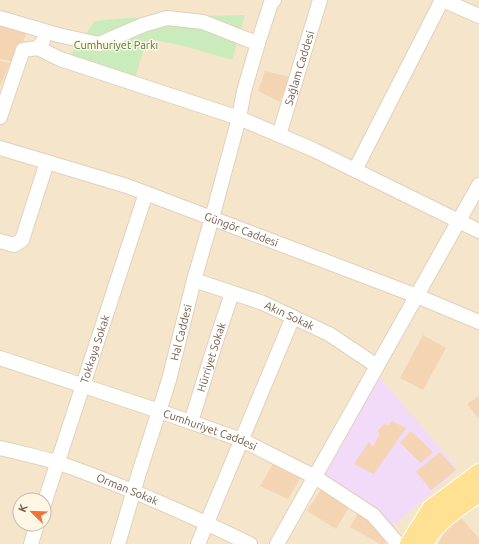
<svg xmlns="http://www.w3.org/2000/svg" width="479" height="544" font-family="Ubuntu,sans-serif">
  <style>
    .residential { fill: #f5e6cb; fill-rule: evenodd }
    .education { fill: #f1dbf9 }
    .green { fill: #caebbc }
    .building { fill: #f4d4b3 }
    .lines { fill: none; stroke-linecap: round; stroke-linejoin: round }
    .minor-casing { stroke: #e2d0b9; stroke-width: 16 }
    .major-casing { stroke: #fff; stroke-width: 20 }
    .minor { stroke: #fff; stroke-width: 14 }
    .major { stroke: #ffe193; stroke-width: 18 }
    .labels { text-anchor: middle; stroke-width: 3; stroke-linejoin: round; paint-order: stroke }
    .park-label { font-size: 11px; fill: #497b3c; stroke: #fff7e5 }
    .street-label { font-size: 11px; fill: #745a45; stroke: #fff7e5 }
  </style>
  <rect width="100%" height="100%" fill="#fef4dd"/>
  <!-- residential -->
  <path class="residential" d="M0 0H479V544H0ZM20 500H44V524H20Z"/>
  <!-- education -->
  <polygon class="education" points="378,375 458,469 390,529 321,476"/>
  <!-- green -->
  <polygon class="green" points="245,15 232,60 184,46 154,40 145,45 134,81 69,57 95,21 125,18"/>
  <!-- building -->
  <g class="building">
    <polygon points="0,22 28,29 15,62 0,59"/>
    <polygon points="0,61 10,63 0,86"/>
    <polygon points="265,71 290,77 280,102 258,91"/>
    <polygon points="423,335 446,348 423,390 400,378"/>
    <polygon points="479,396 479,419 467,404"/>
    <polygon points="392,421 406,428 374,474 354,464 369,442 373,447 380,433 377,432 384,424 388,425"/>
    <polygon points="411,431 433,452 421,463 400,443"/>
    <polygon points="440,452 456,470 431,490 416,472"/>
    <polygon points="274,462 302,475 288,499 260,486"/>
    <polygon points="323,487 351,504 336,529 307,511"/>
    <polygon points="361,508 386,538 385,544 380,544 350,527"/>
    <polygon points="459,516 479,538 479,544 438,544 452,518"/>
  </g>
  <g class="lines">
    <!-- minor casing -->
    <g class="minor-casing">
      <g id="minor">
        <polyline points="443,0 479,16"/>
        <polyline points="0,18 58,35 99,44 143,25 167,18 203,22 246,39 258,43"/>
        <polyline points="38,48 60,59 239,118 312,149 479,231"/>
        <polyline points="0,117 23,50 38,48 43,41"/>
        <path id="s1" d="M279 135 320 0"/>
        <path id="s2" d="M0 148 127 186 417 296 479 322"/>
        <polyline points="355,170 442,0"/>
        <polyline points="0,241 14,245 22,240 47,162"/>
        <path id="s3" d="M194 280 263 303 329 334 377 366"/>
        <path id="s4" d="M0 358 159 411 242 440 315 477 373 515 398 544"/>
        <path id="s5" d="M191 422 217 338 232 293"/>
        <path id="s6" d="M0 448C20 453 40 457 59 463 125 486 188 514 250 544"/>
        <path id="s7" d="M44 504 146 193"/>
        <polyline points="31,544 37,524"/>
        <path id="s8" d="M118 544 139 473 169 380 194 280 212 218 239 118 244 91 258 43 271 3 274 0"/>
        <polyline points="198,544 293,317"/>
        <polyline points="277,544 479,185"/>
      </g>
    </g>
    <!-- major casing -->
    <g class="major-casing">
      <g id="major">
        <polyline points="409,544 431,509 479,473"/>
        <path d="M424 544C436 521 459 507 479 493"/>
      </g>
    </g>
    <!-- minor -->
    <use href="#minor" class="minor"/>
    <!-- major -->
    <use href="#major" class="major"/>
  </g>
  <g class="labels">
    <!-- park labels -->
    <g class="park-label">
      <text x="116" y="49">Cumhuriyet Parkı</text>
    </g>
    <!-- street labels -->
    <g class="street-label">
      <text dy="4" stroke="none"><textPath href="#s1" startOffset="70">Sağlam Caddesi</textPath></text>
      <text dy="4" stroke="none"><textPath href="#s2" startOffset="255">Güngör Caddesi</textPath></text>
      <text dy="4" stroke="none"><textPath href="#s3" startOffset="102">Akın Sokak</textPath></text>
      <text dy="4" stroke="none"><textPath href="#s8" startOffset="221">Hal Caddesi</textPath></text>
      <text dy="4" stroke="none"><textPath href="#s7" startOffset="163">Tokkaya Sokak</textPath></text>
      <text dy="4" stroke="none"><textPath href="#s5" startOffset="68">Hürriyet Sokak</textPath></text>
      <text dy="4" stroke="none"><textPath href="#s4" startOffset="222">Cumhuriyet Caddesi</textPath></text>
      <text dy="4" stroke="none"><textPath href="#s6" startOffset="134">Orman Sokak</textPath></text>
    </g>
  </g>
  <!-- north arrow -->
  <g transform="translate(32 512) rotate(293)"><circle r="19" fill="#fff7e5" stroke="#c7b8a5"/>
  <path d="M0-3L7 15L0 10L-7 15Z" fill="#f0743a"/>
  <text y="-6" font-size="11" font-weight="bold" text-anchor="middle" fill="#745a45">K</text>
  </g>
</svg>
